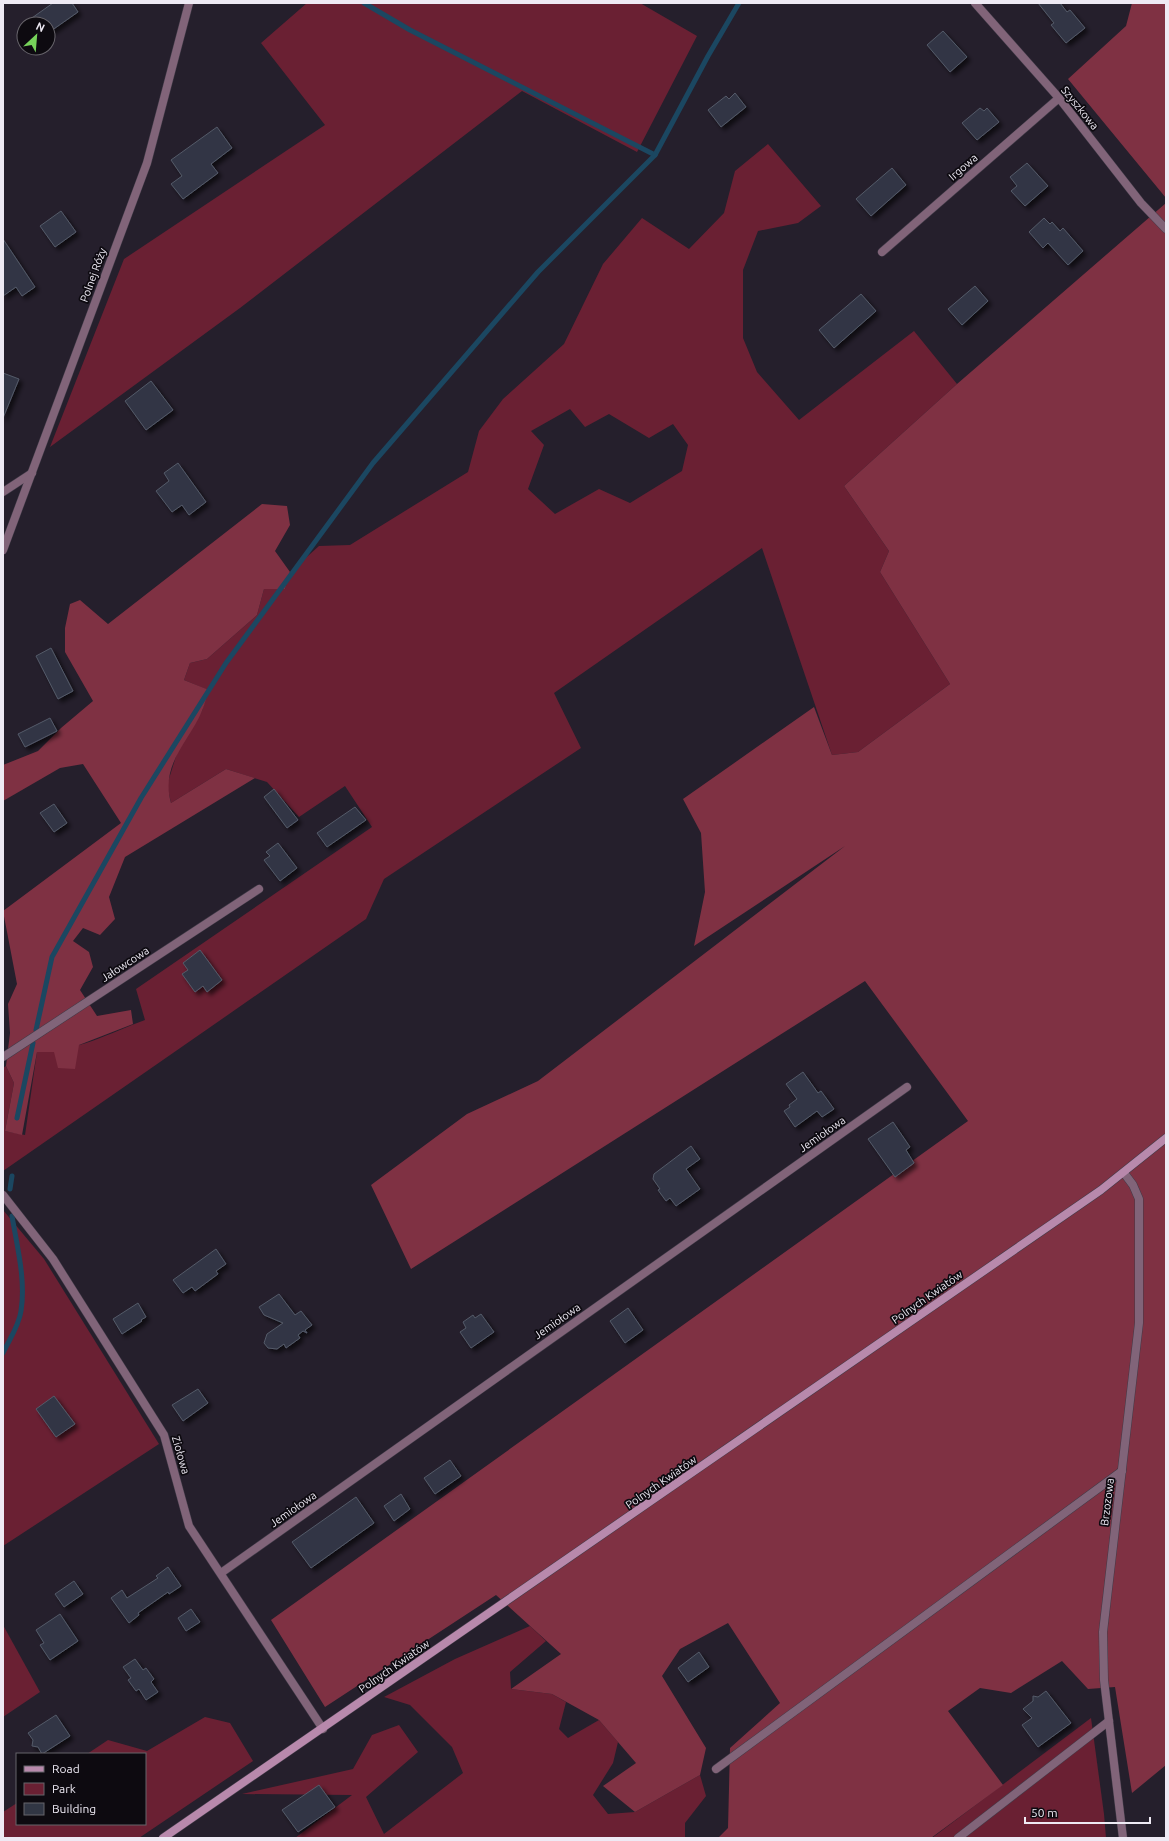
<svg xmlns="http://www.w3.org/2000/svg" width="1169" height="1841" font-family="Ubuntu,sans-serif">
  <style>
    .green { fill: #6a2033; fill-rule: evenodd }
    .forest { fill: #7f3143 }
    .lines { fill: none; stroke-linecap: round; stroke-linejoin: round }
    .stream { stroke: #1b4761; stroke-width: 5 }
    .building { fill: #313644; stroke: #545a69; filter: url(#shadow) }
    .lane-casing { stroke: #413b48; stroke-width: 9 }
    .street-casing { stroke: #413b48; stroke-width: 9 }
    .secondary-casing { stroke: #413b48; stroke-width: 9 }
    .lane { stroke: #816479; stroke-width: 8 }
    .street { stroke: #816479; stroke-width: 8 }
    .secondary { stroke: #b889ac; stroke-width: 8 }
    .labels { text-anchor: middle; stroke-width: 3.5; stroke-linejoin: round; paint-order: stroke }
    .street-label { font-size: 11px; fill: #eeeaf4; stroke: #0d0a10 }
  </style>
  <defs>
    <filter id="shadow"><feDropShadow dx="3.5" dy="3.5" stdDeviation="2" flood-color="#0009"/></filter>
  </defs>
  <rect width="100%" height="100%" fill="#251f2c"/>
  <!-- green -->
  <g class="green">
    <polygon points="307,3 640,3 697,36 637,152 522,91 240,308 50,447 124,259 325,125 261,43"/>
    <path d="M768 144 821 206 798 223 758 231 743 270V338L757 372 799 420 914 331 957 384 844 486 889 551 880 572 950 684 858 752 832 755 762 548 554 693 581 748 384 879 366 919 3 1171V1068L6 1066 14 1083 5 1131 25 1135 37 1052C75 1052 110 1033 145 1020L136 989 372 827 345 786 299 817 267 782 226 769 171 803 167 785 178 750 202 711 208 690 184 680 190 663 207 659 257 615 264 589H285L290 572 319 546 350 545 468 472 479 431 503 399 564 344 603 264 642 218 689 249 724 213 735 171ZM570 409 585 427 609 414 649 438 673 424 688 445 682 471 630 503 599 489 555 514 528 489 544 445 531 431Z"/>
    <polygon points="3,1210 44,1259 159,1444 3,1546"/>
    <polygon points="3,1625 40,1692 3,1717"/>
    <polygon points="530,1626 546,1641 510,1672 511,1689 552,1694 566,1702 559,1729 568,1738 599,1720 618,1742 613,1763 593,1795 608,1814 635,1812 700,1775 706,1796 685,1823 685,1838 295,1838 352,1795 242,1794 353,1769 372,1735 399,1725 418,1752 366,1797 384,1834 463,1773 452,1747 410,1705 384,1697 455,1659"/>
    <polygon points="205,1717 230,1723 253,1761 139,1838 3,1838 3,1812 17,1803 17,1824 145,1824 145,1754 87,1754 108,1740 147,1751"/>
    <polygon points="1091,1718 1104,1814 1106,1838 932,1838"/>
  </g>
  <!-- forest -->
  <g class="forest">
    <polygon points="1132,3 1166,3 1166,198 1068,79 1126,26"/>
    <polygon points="1166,203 1166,1765 1132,1793 1115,1687 1088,1689 1062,1661 1011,1693 980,1688 948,1711 1003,1785 931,1838 718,1838 728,1828 730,1748 780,1703 728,1623 680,1649 662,1676 706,1748 700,1775 635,1812 603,1786 636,1763 599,1720 552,1694 511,1689 561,1654 496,1595 325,1707 271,1620 968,1121 865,981 411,1269 371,1185 467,1114 538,1081 845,846 694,946 705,892 701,833 683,799 814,707 832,755 858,752 950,684 880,572 889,551 844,486 957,384"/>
    <path d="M262 504 287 506 290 525 275 551 290 572 285 589H264L257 615 207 659 190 663 184 680 209 690C206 697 205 704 202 711 189 742 160 764 171 803L226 769 255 778 125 857 109 897 115 919 100 935 83 928 73 941 89 952 93 967 80 990 97 1016 131 1010 133 1024 79 1045 75 1069 58 1068 54 1052H37L22 1135 5 1131 14 1083 6 1066 10 1033 8 1004 17 984 3 911 121 823 83 764 60 768 3 801V765L38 751 61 728 93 701 65 652V628L70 604 80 600 108 624Z"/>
  </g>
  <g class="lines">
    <!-- stream -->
    <g class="stream">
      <polyline points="364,3 410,30 655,155 708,56 739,3"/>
      <polyline points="36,1030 52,957 141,798 226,663 373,463 538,272 655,155"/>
      <polyline points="17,1118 33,1043"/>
      <polyline points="10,1189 12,1176"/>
      <path d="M3 1353C9 1340 19 1326 21 1311 26 1280 17 1246 12 1216"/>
    </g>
  </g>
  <!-- building -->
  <g class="building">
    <polygon points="53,3 72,3 78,12 48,33 48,24 24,24 24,28 22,25"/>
    <polygon points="1038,3 1060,3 1067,12 1070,10 1085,28 1066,43 1051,25 1054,23"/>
    <polygon points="943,31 967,57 950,72 927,45"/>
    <polygon points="735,93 746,107 721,127 708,110 726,96 729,99"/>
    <polygon points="980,108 984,111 987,108 999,122 977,140 962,123"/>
    <polygon points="217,127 232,148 211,164 218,173 183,199 171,184 182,176 171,160"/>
    <polygon points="1027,163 1048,186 1025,206 1011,191 1017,186 1010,177"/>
    <polygon points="892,168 906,185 871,216 856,199"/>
    <polygon points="61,211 76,232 55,247 40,226"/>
    <polygon points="1044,218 1050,224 1052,222 1060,231 1063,228 1083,251 1068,265 1048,243 1043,248 1029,232"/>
    <polygon points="3,239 35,287 22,296 16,287 3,296"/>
    <polygon points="975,286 988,301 962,325 948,309"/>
    <polygon points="861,294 876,311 834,348 819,330"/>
    <polygon points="3,373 19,379 3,418"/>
    <polygon points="151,381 173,410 146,430 125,401"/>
    <polygon points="178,463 206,502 189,515 182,505 172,512 156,491 169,481 164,473"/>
    <polygon points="51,648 73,691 58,699 36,656"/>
    <polygon points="50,718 57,731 25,747 18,734"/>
    <polygon points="274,789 298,820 287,828 264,797"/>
    <polygon points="54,804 67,823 54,832 40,813"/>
    <polygon points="355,807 366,820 327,847 317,833"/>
    <polygon points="278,843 297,868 280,881 264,860 270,856 266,852"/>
    <polygon points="200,950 222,980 207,992 203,986 195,992 182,974 188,970 183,963"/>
    <polygon points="803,1072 818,1093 821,1091 834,1109 822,1117 817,1111 795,1127 784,1111 790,1107 789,1105 797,1099 786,1084"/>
    <polygon points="893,1122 910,1147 906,1150 914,1163 895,1177 868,1139"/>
    <polygon points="691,1146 700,1159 686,1169 700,1189 676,1206 670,1198 666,1201 658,1190 660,1189 653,1179 654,1174"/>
    <polygon points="216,1249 226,1264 216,1271 218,1274 195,1291 192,1287 183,1293 173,1280"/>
    <polygon points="279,1294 295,1315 301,1311 312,1325 305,1330 307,1333 303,1331 298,1335 300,1338 286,1348 284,1344 277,1349 268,1348 264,1343 267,1334 283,1323 264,1315 259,1307"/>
    <polygon points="138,1303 146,1317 141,1320 142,1321 122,1334 113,1319"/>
    <polygon points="628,1308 643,1330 625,1343 610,1321"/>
    <polygon points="481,1314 494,1332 471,1348 460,1332 466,1328 463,1322 473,1315 475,1318"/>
    <polygon points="198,1389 208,1403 183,1421 172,1405"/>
    <polygon points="54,1396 75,1424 56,1437 36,1409"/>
    <polygon points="450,1460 461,1476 435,1494 424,1478"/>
    <polygon points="401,1494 410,1509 394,1521 384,1506"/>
    <polygon points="356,1497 374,1523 311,1568 292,1542"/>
    <polygon points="168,1567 181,1586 169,1594 168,1592 138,1613 139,1615 129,1623 111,1598 122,1590 127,1598 158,1578 156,1576"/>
    <polygon points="74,1581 83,1594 64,1607 55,1594"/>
    <polygon points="191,1609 200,1622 186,1631 178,1618"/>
    <polygon points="60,1614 78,1641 50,1660 40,1645 44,1643 36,1630"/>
    <polygon points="699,1652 709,1667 688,1682 678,1668"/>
    <polygon points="135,1659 143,1670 146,1668 154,1679 151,1682 158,1692 146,1700 139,1689 136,1691 128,1680 131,1678 123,1667"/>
    <polygon points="1046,1691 1071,1723 1038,1747 1022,1725 1032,1718 1023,1709 1033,1701 1033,1696 1038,1697"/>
    <polygon points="56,1715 70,1736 42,1754 38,1747 32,1746 33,1740 28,1733"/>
    <polygon points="319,1785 335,1807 298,1832 282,1810"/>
  </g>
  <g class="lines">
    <!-- lane casing -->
    <g class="lane-casing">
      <g id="lane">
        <polyline points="716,1769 1122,1471"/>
        <polyline points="958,1838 1109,1721"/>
      </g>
    </g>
    <!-- street casing -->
    <g class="street-casing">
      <g id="street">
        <polyline points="975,3 1059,98 1141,203 1166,229"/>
        <polyline points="882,252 1059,98"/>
        <polyline points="3,492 32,473"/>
        <polyline points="3,550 147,163 189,3"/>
        <polyline points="3,1057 259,889"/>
        <polyline points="3,1195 53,1259 164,1435 189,1526 323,1729"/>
        <polyline points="221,1573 907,1087"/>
        <polyline points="1123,1838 1104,1680 1103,1632 1139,1323 1139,1199 1133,1185 1124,1173"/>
      </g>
    </g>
    <!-- secondary casing -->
    <g class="secondary-casing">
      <polyline id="secondary" points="163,1838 1101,1190 1166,1138"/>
    </g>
    <!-- lane -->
    <use href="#lane" class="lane"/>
    <!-- street -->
    <use href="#street" class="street"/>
    <!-- secondary -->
    <use href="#secondary" class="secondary"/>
  </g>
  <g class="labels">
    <!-- street labels -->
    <g class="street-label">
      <text transform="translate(1080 108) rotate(51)" y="4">Szyszkowa</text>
      <text transform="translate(963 167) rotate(-41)" y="4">Irgowa</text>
      <text transform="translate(93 275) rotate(-70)" y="4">Polnej Róży</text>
      <text transform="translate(125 964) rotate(-33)" y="4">Jałowcowa</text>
      <text transform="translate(822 1134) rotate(-35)" y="4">Jemiołowa</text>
      <text transform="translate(927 1297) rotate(-35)" y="4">Polnych Kwiatów</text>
      <text transform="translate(557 1321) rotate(-35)" y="4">Jemiołowa</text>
      <text transform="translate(181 1455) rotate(74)" y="4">Ziołowa</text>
      <text transform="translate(661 1482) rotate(-35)" y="4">Polnych Kwiatów</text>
      <text transform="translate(1107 1502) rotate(-83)" y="4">Brzozowa</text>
      <text transform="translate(293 1509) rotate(-35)" y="4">Jemiołowa</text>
      <text transform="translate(394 1666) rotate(-35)" y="4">Polnych Kwiatów</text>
    </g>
  </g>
  <!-- border -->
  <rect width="1169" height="1841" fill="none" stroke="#eeeaf4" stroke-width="8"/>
  <!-- legend -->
  <rect x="16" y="1753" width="130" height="72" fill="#0d0a10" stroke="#67646b"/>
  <rect x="24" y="1766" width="20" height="6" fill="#b889ac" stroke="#67646b"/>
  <text x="52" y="1773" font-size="12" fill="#eeeaf4">Road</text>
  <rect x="24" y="1783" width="20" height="12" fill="#6a2033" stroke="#67646b"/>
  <text x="52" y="1793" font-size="12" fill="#eeeaf4">Park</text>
  <rect x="24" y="1803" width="20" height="12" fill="#313644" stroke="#67646b"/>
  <text x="52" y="1813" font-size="12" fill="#eeeaf4">Building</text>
  <!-- north arrow -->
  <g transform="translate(36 36) rotate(26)"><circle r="19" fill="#0d0a10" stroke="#67646b"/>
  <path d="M0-3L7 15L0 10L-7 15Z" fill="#76d25a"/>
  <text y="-6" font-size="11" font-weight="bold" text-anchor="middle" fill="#eeeaf4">N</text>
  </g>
  <!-- scale -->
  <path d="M1025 1817v6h125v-6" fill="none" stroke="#eeeaf4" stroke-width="2"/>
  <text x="1031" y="1817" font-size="12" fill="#eeeaf4" stroke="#0d0a10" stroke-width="3" paint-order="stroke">50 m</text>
</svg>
